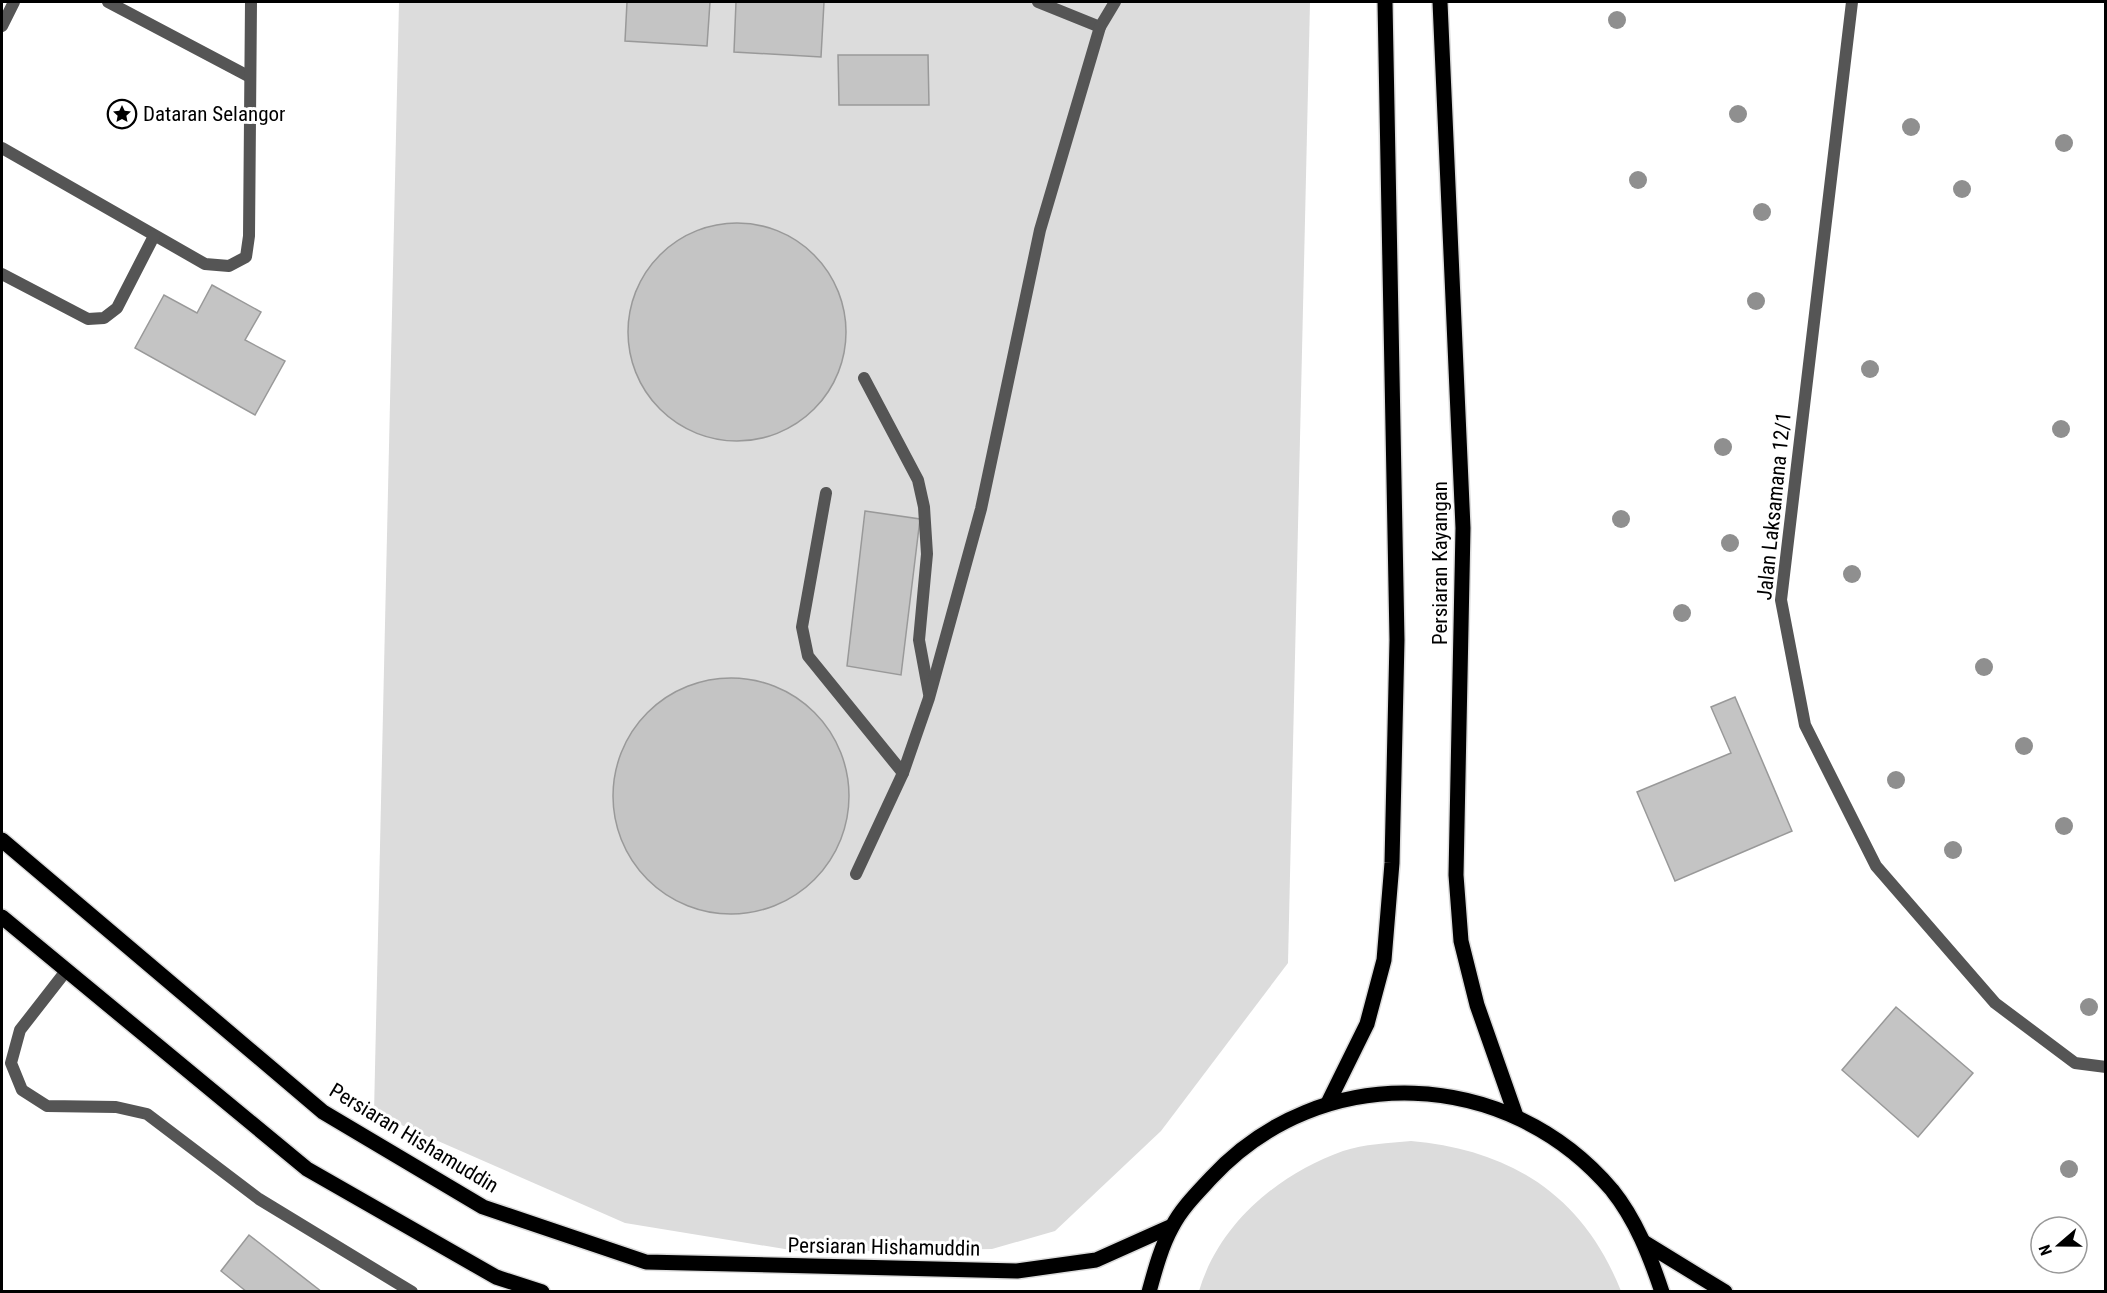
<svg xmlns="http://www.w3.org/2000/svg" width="2107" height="1293" font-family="'Roboto Condensed',sans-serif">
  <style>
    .green { fill: #dcdcdc }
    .building { fill: #c4c4c4; stroke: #999; stroke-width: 1.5 }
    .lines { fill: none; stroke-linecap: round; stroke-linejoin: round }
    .primary-casing { stroke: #dbdbdb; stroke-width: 18 }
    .service { stroke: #555; stroke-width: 12 }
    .minor { stroke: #555; stroke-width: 12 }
    .primary { stroke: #000; stroke-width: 15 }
    .tree { fill: #8f8f8f }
    .labels { text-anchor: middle; stroke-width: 6; stroke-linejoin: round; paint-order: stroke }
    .poi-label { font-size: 21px; fill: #000; stroke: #fff; text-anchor: start }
    .street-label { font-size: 21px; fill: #000; stroke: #fff }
  </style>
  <rect width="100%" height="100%" fill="#fff"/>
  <!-- green -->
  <g class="green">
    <polygon points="399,2 1310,2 1288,963 1161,1131 1055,1231 992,1249 803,1252 625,1223 374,1113"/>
    <path d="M1411 1141C1512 1150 1583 1196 1621 1291H1199C1219 1224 1278 1174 1343 1151 1364 1144 1389 1143 1411 1141Z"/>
  </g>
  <!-- building -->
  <g class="building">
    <polygon points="627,2 710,2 707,46 625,41"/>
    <polygon points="736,2 824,2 821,57 734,52"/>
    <polygon points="838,55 928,55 929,105 839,105"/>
    <circle cx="737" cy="332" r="109"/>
    <polygon points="212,285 261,312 245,340 285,361 255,415 135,348 164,295 197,313"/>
    <polygon points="865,511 920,519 901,675 847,666"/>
    <circle cx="731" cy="796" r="118"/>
    <polygon points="1735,697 1792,831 1675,881 1637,792 1731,753 1711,707"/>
    <polygon points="1896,1007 1973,1073 1918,1137 1842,1070"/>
    <polygon points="249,1235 322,1292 247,1292 221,1271"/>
  </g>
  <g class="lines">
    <!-- primary casing -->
    <g class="primary-casing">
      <g id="primary">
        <polyline points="1440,2 1463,528 1456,875 1461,941 1477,1005 1516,1116"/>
        <polyline points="2,840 323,1112 483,1207 646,1262 1017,1271 1096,1260 1172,1226"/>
        <polyline points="2,917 307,1169 496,1277 542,1292"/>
        <polyline points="1328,1103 1367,1024 1384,960 1392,863 1397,640 1385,2"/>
        <polyline points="1645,1243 1725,1292"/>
        <path d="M1149 1292C1155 1270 1161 1247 1172 1227 1181 1209 1197 1193 1211 1178 1321 1059 1508 1067 1612 1190 1636 1220 1650 1256 1662 1292"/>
      </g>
    </g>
    <!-- service -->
    <g class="service">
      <polyline points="108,2 250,77"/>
      <polyline points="1038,2 1100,27"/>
      <polyline points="2,26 14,2"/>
      <polyline points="2,148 205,264 229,266 246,257 249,236 251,2"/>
      <polyline points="2,274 88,319 104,318 117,308 154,236"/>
      <polyline points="864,378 918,480 924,507 927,554 919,640 929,694"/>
      <polyline points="826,493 802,627 808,656 903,773"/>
      <polyline points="856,874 903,773 929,698 981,509 1040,230 1100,27 1115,2"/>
      <polyline points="66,971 20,1030 11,1063 22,1090 47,1106 116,1107 147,1114 259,1199 412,1292"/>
    </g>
    <!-- minor -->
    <polyline class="minor" points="1852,2 1781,600 1805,725 1876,866 1995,1003 2075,1063 2106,1067"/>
    <!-- primary -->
    <use href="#primary" class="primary"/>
  </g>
  <!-- trees -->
  <g class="tree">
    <circle cx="1617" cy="20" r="9"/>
    <circle cx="1738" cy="114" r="9"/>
    <circle cx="1911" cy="127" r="9"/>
    <circle cx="2064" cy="143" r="9"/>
    <circle cx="1638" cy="180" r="9"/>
    <circle cx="1962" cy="189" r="9"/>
    <circle cx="1762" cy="212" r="9"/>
    <circle cx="1756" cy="301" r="9"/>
    <circle cx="1870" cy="369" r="9"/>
    <circle cx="2061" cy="429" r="9"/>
    <circle cx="1723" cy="447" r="9"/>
    <circle cx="1621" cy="519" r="9"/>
    <circle cx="1730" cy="543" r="9"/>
    <circle cx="1852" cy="574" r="9"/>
    <circle cx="1682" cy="613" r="9"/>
    <circle cx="1984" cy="667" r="9"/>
    <circle cx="2024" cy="746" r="9"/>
    <circle cx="1896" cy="780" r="9"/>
    <circle cx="2064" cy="826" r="9"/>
    <circle cx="1953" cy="850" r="9"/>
    <circle cx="2089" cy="1007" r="9"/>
    <circle cx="2069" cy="1169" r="9"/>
  </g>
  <!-- icons -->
  <defs>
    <g id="sight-ring" transform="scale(1.5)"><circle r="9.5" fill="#fff" stroke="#000" stroke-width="1.5"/><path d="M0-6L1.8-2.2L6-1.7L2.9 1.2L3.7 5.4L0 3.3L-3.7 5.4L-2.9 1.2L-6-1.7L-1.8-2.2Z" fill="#000"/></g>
  </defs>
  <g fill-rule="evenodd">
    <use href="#sight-ring" x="122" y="114"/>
  </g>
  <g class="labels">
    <!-- poi labels -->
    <g class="poi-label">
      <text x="143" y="121">Dataran Selangor</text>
    </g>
    <!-- street labels -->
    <g class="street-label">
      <text transform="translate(1774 506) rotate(-84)" y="7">Jalan Laksamana 12/1</text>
      <text transform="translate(1440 563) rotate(-90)" y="7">Persiaran Kayangan</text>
      <text transform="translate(414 1138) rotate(31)" y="7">Persiaran Hishamuddin</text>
      <text transform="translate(884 1247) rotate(1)" y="7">Persiaran Hishamuddin</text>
    </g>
  </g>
  <!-- border -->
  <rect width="2107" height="1293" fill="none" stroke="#000000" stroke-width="6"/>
  <!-- north arrow -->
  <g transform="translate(2059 1245) rotate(250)"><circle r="28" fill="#ffffff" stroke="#999999" stroke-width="1.5"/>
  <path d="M0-4.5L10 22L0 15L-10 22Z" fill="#000000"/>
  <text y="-9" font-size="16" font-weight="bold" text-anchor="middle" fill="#000000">N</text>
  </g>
</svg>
